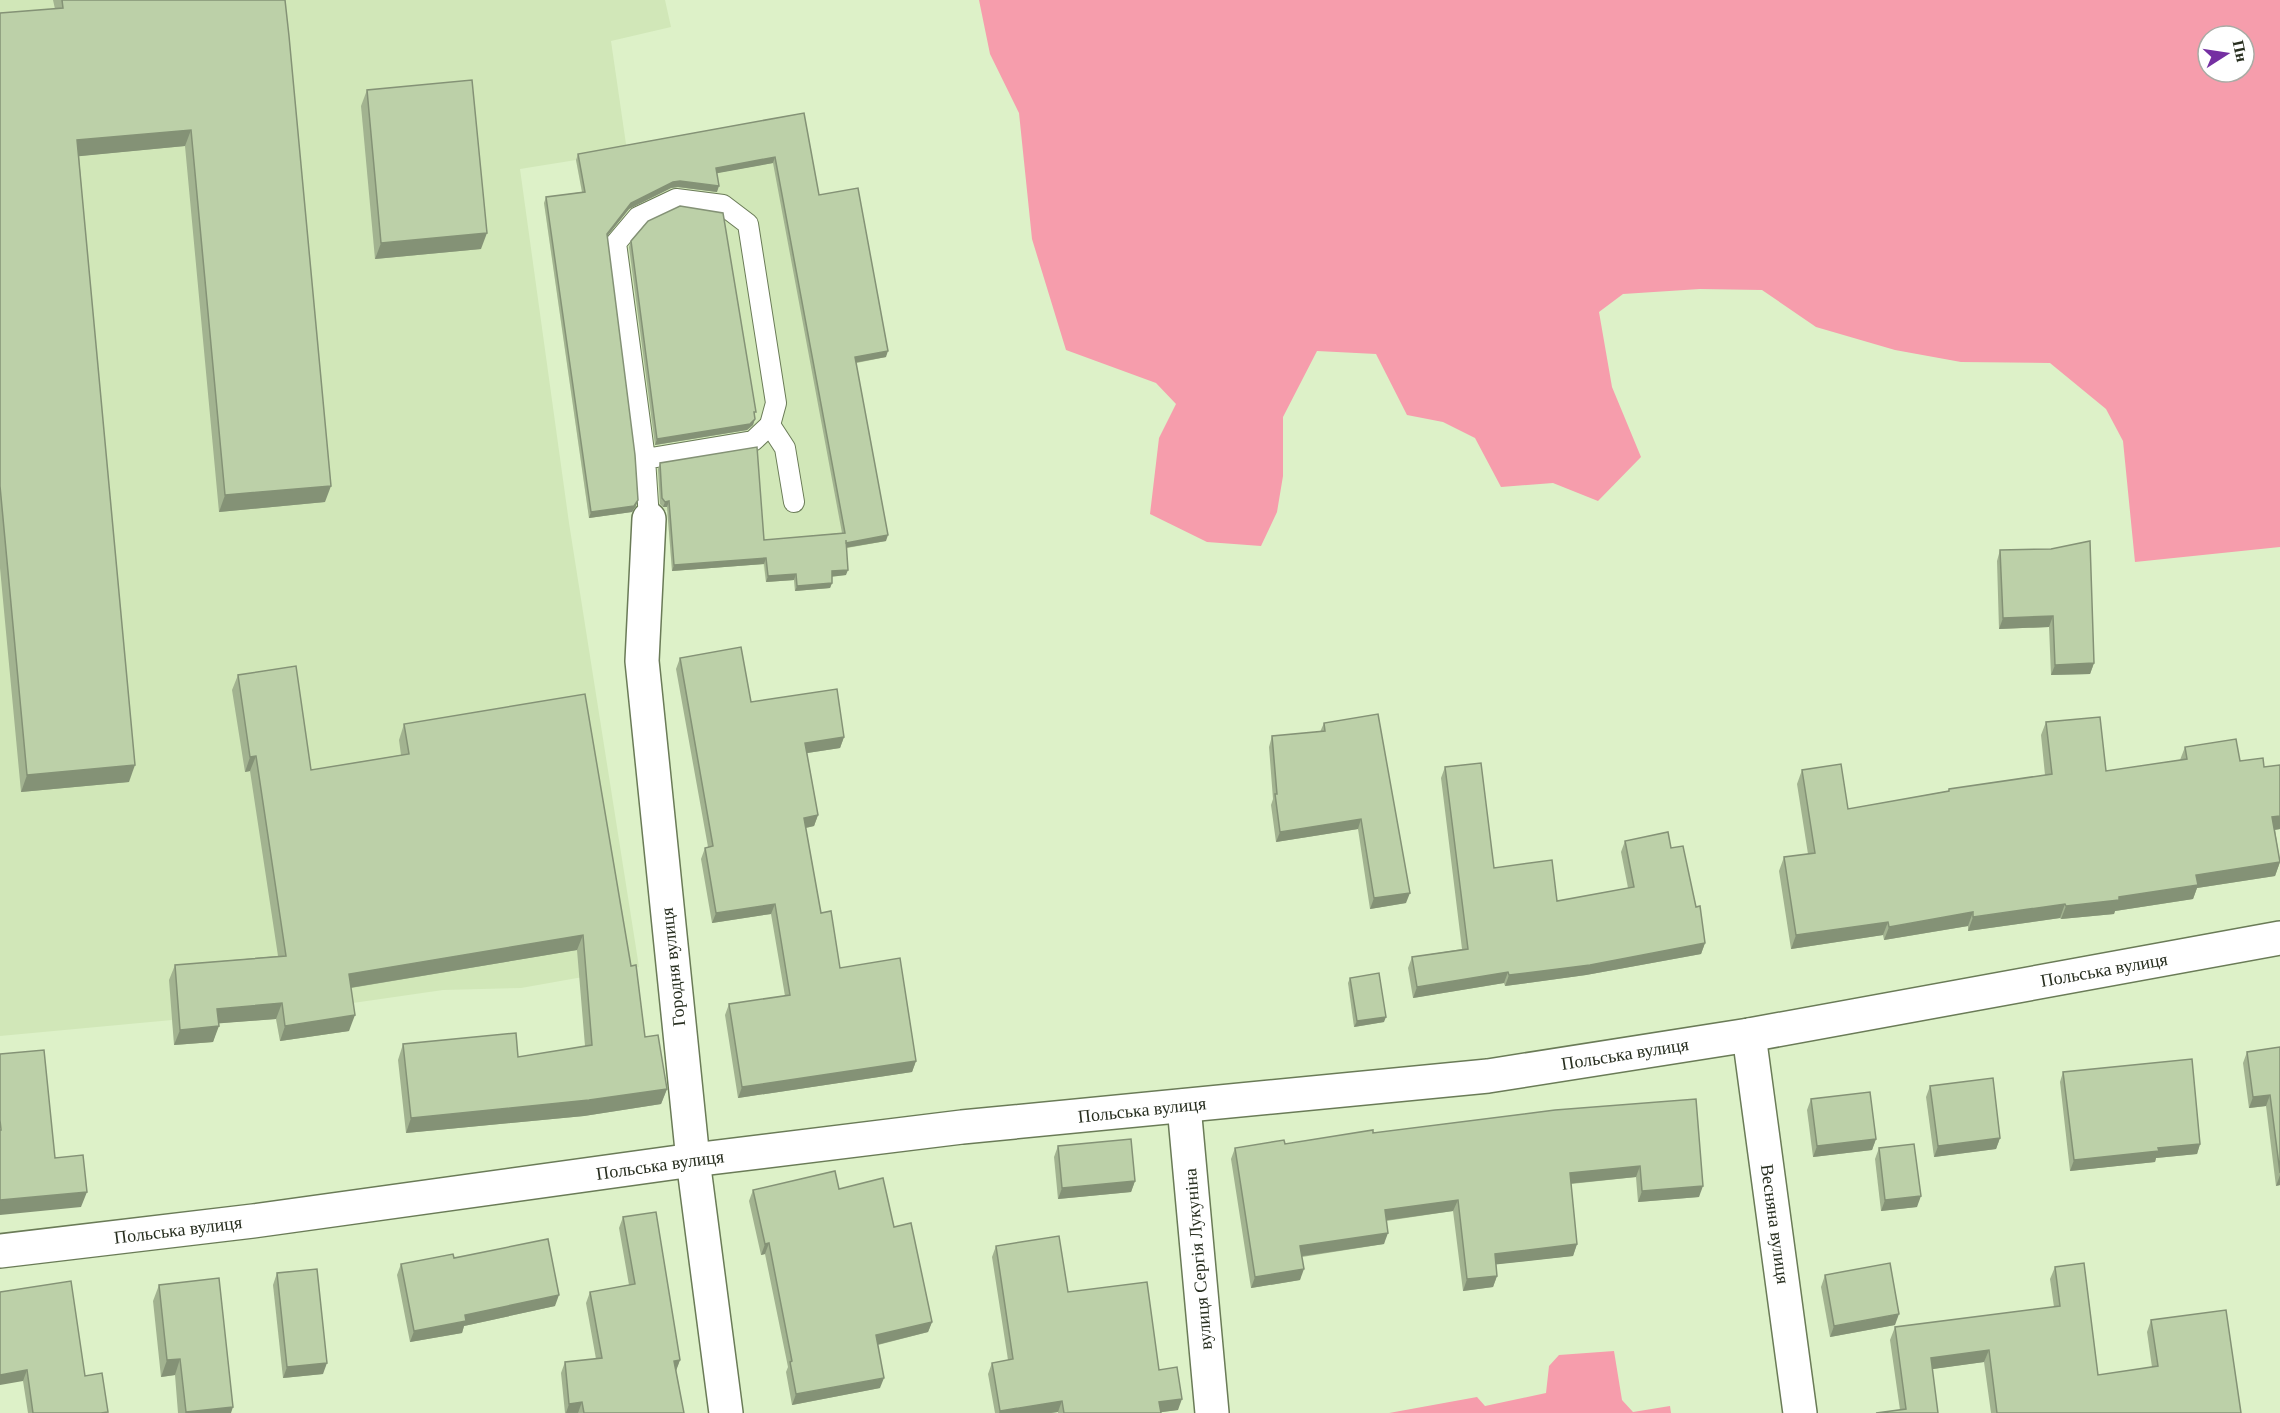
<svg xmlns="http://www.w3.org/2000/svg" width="2280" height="1413" font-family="'Times New Roman',serif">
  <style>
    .built { fill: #d1e7b8 }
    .green { fill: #f69dac; fill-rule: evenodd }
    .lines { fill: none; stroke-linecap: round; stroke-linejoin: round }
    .service-casing { stroke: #6a7b57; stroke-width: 22 }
    .minor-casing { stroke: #6a7b57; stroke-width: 36 }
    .service { stroke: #fff; stroke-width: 20 }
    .minor { stroke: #fff; stroke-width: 33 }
    .wall { fill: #a2b390 }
    .shaded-wall { fill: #849276 }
    .building { fill: #bcd0a8; stroke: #849276; stroke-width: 1.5 }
    .labels { text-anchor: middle; stroke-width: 6; stroke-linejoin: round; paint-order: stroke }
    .street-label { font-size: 18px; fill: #272e1f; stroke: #fff }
  </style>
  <rect width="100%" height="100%" fill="#ddf1c8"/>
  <!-- built -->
  <polygon class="built" points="0,0 665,0 671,27 611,41 627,151 802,119 817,201 856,194 886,357 853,364 886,541 844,549 846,575 830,577 830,588 795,591 794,580 766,582 763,564 672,571 667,511 628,512 589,518 544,203 583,198 576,160 520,169 569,523 639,967 521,988 443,990 346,1004 349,1031 280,1041 275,1013 246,1021 212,1024 213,1042 175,1045 172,1020 0,1036"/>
  <!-- green -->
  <g class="green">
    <path d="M979 0H2280V547L2135 562 2123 441 2106 409 2050 363 1961 362 1895 350 1816 327 1762 290 1700 289 1623 294 1599 312 1612 387 1641 457 1598 501 1553 483 1501 487 1475 438 1443 422 1407 415 1376 354 1317 351 1283 417V476L1277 512 1261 546 1207 542 1150 514 1159 438 1176 404 1156 383 1066 350 1032 239 1019 113 990 54ZM2208 36H2244V72H2208Z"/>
    <polygon points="1614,1351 1622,1400 1633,1412 1670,1406 1671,1413 1389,1413 1477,1397 1485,1406 1546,1393 1549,1366 1559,1355"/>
  </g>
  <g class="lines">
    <!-- service casing -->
    <g class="service-casing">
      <g id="service">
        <polyline points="770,425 785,448 794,502"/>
        <polyline points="645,459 616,243 638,217 676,199 723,205 748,224 776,403 770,425 753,441 645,459 649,519"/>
      </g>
    </g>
    <!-- minor casing -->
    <g class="minor-casing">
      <g id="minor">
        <polyline points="649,519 642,661 693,1160 726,1413"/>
        <polyline points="1749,1035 1800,1413"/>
        <polyline points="1184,1106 1212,1413"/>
        <polyline points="0,1251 253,1221 693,1160 962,1127 1488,1076 1749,1035 2280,938"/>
      </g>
    </g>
    <!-- service -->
    <use href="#service" class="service"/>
    <!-- minor -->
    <use href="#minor" class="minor"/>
  </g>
  <!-- wall -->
  <g class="wall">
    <polygon points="53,0 285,0 325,502 219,512 185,146 79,156 129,782 21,792 0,568 0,13 55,9"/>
    <polygon points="367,90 481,249 375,259 361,106"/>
    <polygon points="804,113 819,195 886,357 856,363 886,541 846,548 846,575 832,576 832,583 830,588 795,591 794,580 766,582 764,564 672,571 667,507 663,507 660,504 658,469 660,463 764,540 842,533 773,163 716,173 717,192 678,187 671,188 629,209 607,236 636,506 632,512 589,518 544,203 546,197 582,192 576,160 578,154"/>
    <polygon points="631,241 754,417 753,425 747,430 655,445 629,247"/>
    <polygon points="2000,550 2094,663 2090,674 2051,675 2049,627 1999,629 1997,561"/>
    <polygon points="680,658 751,702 844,737 840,748 807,753 818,815 814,826 806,828 821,913 840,968 916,1061 912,1072 738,1098 725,1015 729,1004 785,996 771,914 712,923 701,859 705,848 708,847 676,669"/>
    <polygon points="238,675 311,770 401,755 399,740 404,724 631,966 645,1037 667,1089 661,1104 584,1116 406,1133 398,1060 403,1044 518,1057 585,1046 577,950 351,988 349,1031 280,1041 276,1019 219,1023 213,1042 174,1045 169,980 175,965 278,956 250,771 245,772 232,690"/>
    <polygon points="2046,722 2106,771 2180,760 2185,747 2264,767 2280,765 2280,829 2275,830 2280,862 2275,876 2197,888 2193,899 2115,911 2114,914 2061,919 2060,918 1968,931 1968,926 1884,940 1883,935 1791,949 1779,871 1784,857 1808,854 1797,784 1802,770 1848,809 1948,791 1949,789 2045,775 2041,735"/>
    <polygon points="1324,723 1406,903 1370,909 1358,829 1276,842 1271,805 1273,799 1269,747 1272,736 1320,732"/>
    <polygon points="1445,767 1494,868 1557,901 1628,888 1621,852 1625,841 1671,848 1696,907 1705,943 1701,954 1586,975 1505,986 1504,983 1413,998 1408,968 1412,957 1462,949 1441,778"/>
    <polygon points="1350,978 1384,1022 1354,1027 1348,983"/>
    <polygon points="2280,1047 2280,1185 2276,1186 2266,1106 2249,1108 2243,1063 2247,1052"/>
    <polygon points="2063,1072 2200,1144 2197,1154 2156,1158 2155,1162 2070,1171 2060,1082"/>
    <polygon points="1930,1086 2000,1138 1996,1149 1934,1157 1926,1097"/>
    <polygon points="1811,1099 1876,1139 1872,1150 1813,1157 1807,1110"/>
    <polygon points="1555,1110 1699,1197 1638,1202 1636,1177 1571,1184 1577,1244 1573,1256 1496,1264 1497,1276 1493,1287 1463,1291 1453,1211 1386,1221 1384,1244 1302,1257 1300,1280 1251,1288 1231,1159 1235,1148 1285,1144"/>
    <polygon points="1058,1146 1135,1181 1131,1192 1058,1199 1054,1157"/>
    <polygon points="1879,1148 1917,1207 1881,1211 1875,1159"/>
    <polygon points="839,1189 894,1227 932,1322 928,1332 878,1345 880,1388 792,1405 786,1372 788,1367 765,1254 761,1255 749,1201 753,1190"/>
    <polygon points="623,1217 680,1360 676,1370 684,1413 565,1413 561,1373 565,1362 596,1359 586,1303 590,1292 629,1285 619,1228"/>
    <polygon points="996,1246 1068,1292 1159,1370 1178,1410 1161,1412 1161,1413 1058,1413 1058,1412 1051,1413 995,1413 988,1374 992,1363 1008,1360 992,1257"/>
    <polygon points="454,1258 555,1306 464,1326 462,1333 410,1342 397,1275 401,1264"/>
    <polygon points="2055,1267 2098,1375 2152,1367 2147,1332 2151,1320 2241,1413 1991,1413 1984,1362 1932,1369 1938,1413 1900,1410 1890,1340 1895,1327 2054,1307 2050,1279"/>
    <polygon points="277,1273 323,1374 283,1378 273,1285"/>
    <polygon points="1825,1275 1895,1325 1830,1337 1821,1287"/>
    <polygon points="159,1285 231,1413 178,1413 175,1375 161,1377 153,1301"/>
    <polygon points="0,1292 85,1376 108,1412 107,1413 28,1413 23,1381"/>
  </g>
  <!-- shaded-wall -->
  <g class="shaded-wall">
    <polygon points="191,130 185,146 71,157 77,140"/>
    <polygon points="775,157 773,163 713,174 716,168"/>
    <polygon points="680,181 719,186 717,192 678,187 671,188 629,209 605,239 607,234 631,203 673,182"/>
    <polygon points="487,233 481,249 375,259 381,243"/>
    <polygon points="888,351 886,357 853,363 855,357"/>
    <polygon points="755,419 753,425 747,430 655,445 657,439"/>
    <polygon points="331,486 325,502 219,512 225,495"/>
    <polygon points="638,500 636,506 632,512 589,518 591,512"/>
    <polygon points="669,501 667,507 663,507 665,502"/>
    <polygon points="888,535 886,541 844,548 846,543"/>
    <polygon points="766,558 764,564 672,571 674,565"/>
    <polygon points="848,570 846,575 830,577 832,571"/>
    <polygon points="796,574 794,580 766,582 768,576"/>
    <polygon points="832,583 830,588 795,591 797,586"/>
    <polygon points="2053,616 2049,627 1999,629 2003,618"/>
    <polygon points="2094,663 2090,674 2051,675 2055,665"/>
    <polygon points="844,737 840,748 801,754 805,743"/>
    <polygon points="256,756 250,771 245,772 250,757"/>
    <polygon points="135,765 129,782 21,792 27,775"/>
    <polygon points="818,815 814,826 800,829 804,818"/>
    <polygon points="2280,816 2280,829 2267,831 2272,817"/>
    <polygon points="1361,819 1358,829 1276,842 1280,832"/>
    <polygon points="2280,862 2275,876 2197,888 2193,899 2115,911 2114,914 2061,919 2066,906 2119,897 2196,875"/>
    <polygon points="1410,893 1406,903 1370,909 1374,898"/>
    <polygon points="775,904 771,914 712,923 716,913"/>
    <polygon points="2065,904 2060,918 1968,931 1973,917"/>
    <polygon points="1973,912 1968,926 1884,940 1889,927"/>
    <polygon points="1888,922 1883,935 1791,949 1796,935"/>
    <polygon points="583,935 577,950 343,989 349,974"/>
    <polygon points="1705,943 1701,954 1586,975 1505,986 1509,975"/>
    <polygon points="1508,972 1504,983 1413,998 1417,987"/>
    <polygon points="282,1003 276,1019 211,1024 217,1009"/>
    <polygon points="355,1015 349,1031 280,1041 285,1026"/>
    <polygon points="1386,1017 1384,1022 1354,1027 1357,1021"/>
    <polygon points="219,1026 213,1042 174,1045 180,1030"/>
    <polygon points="916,1061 912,1072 738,1098 742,1087"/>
    <polygon points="667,1089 661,1104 584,1116 406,1133 411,1118"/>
    <polygon points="2270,1095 2266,1106 2249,1108 2253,1097"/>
    <polygon points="2000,1138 1996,1149 1934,1157 1938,1146"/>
    <polygon points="1876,1139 1872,1150 1813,1157 1817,1146"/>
    <polygon points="2200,1144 2197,1154 2156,1158 2155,1162 2070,1171 2074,1160 2158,1148"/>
    <polygon points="1640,1166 1636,1177 1566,1184 1570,1173"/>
    <polygon points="2280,1175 2280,1185 2276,1186"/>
    <polygon points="1135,1181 1131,1192 1058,1199 1062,1188"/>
    <polygon points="1703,1186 1699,1197 1638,1202 1642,1191"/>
    <polygon points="87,1192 81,1207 0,1215 0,1200"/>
    <polygon points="1921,1196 1917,1207 1881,1211 1885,1200"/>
    <polygon points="1458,1200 1453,1211 1381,1221 1385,1210"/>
    <polygon points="1388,1233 1384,1244 1296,1257 1300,1246"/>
    <polygon points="769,1243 765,1254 761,1255 765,1244"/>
    <polygon points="1577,1244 1573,1256 1491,1265 1495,1254"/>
    <polygon points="1304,1269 1300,1280 1251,1288 1255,1277"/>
    <polygon points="1497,1276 1493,1287 1463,1291 1467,1279"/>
    <polygon points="559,1295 555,1306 464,1326 462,1333 410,1342 414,1331 465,1315"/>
    <polygon points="1899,1314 1895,1325 1830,1337 1834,1326"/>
    <polygon points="932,1322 928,1332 872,1346 876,1335"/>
    <polygon points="1989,1350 1984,1362 1926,1370 1931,1358"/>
    <polygon points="180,1359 175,1375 161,1377 167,1360"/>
    <polygon points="680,1360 676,1371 674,1361"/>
    <polygon points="327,1363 323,1374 283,1378 287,1367"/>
    <polygon points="27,1370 23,1381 0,1385 0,1375"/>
    <polygon points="884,1378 880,1388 792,1405 796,1394"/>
    <polygon points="1182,1399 1178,1410 1155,1413 1159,1402"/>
    <polygon points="1062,1401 1058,1412 1051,1413 999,1413 1000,1411"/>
    <polygon points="582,1402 578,1413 566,1413 569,1404"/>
    <polygon points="233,1407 231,1413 185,1413 186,1412"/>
  </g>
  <!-- building -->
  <g class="building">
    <polygon points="62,0 285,0 289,36 331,486 225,495 191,130 77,140 135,765 27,775 0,486 0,13 63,8"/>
    <polygon points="472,80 487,233 381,243 367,90"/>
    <polygon points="804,113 819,195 858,188 888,351 855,357 888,535 846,543 846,540 848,570 832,571 832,583 797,586 796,574 768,576 766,558 674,565 669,501 665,502 662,498 660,463 757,447 764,540 845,533 775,157 716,168 719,186 680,181 673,182 631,203 607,234 635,455 638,500 634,506 591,512 546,197 585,192 578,154"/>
    <polygon points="680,206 723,213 756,412 754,412 755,419 750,424 657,439 631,241 648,221"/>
    <polygon points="2090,541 2094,663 2055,665 2053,616 2003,618 2000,550 2051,549"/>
    <polygon points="741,647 751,702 837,689 844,737 805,743 818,815 804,818 821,913 831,911 840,968 900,958 916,1061 742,1087 729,1004 790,995 775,904 716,913 705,848 713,846 680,658"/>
    <polygon points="296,666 311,770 409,754 404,724 585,694 631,966 636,965 645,1037 658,1035 667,1089 589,1100 411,1118 403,1044 516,1033 518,1057 592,1045 583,935 349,974 355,1015 285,1026 282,1003 217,1009 219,1026 180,1030 175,965 286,956 256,756 250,757 238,675"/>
    <polygon points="1378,714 1410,893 1374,898 1361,819 1280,832 1275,794 1277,794 1272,736 1325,731 1324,723"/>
    <polygon points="2100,717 2106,771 2187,759 2185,747 2236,739 2240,761 2263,758 2264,767 2280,765 2280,816 2272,817 2280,862 2196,875 2198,885 2119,897 2119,900 2066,906 2065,904 1973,917 1973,912 1889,927 1888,922 1796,935 1784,857 1815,853 1802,770 1841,764 1848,809 1949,791 1949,789 2052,774 2046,722"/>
    <polygon points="1481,763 1494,868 1552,860 1557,901 1634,887 1625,841 1668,832 1671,848 1683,846 1696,907 1700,906 1705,943 1590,965 1509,975 1508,972 1417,987 1412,957 1468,949 1445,767"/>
    <polygon points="1379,973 1386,1017 1357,1021 1350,978"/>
    <polygon points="2280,1047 2280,1173 2270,1095 2253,1097 2247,1052"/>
    <polygon points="44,1050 55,1158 83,1155 87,1192 0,1200 0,1130 1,1130 0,1120 0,1054"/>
    <polygon points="2192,1059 2200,1144 2158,1148 2159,1151 2074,1160 2063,1072"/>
    <polygon points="1993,1078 2000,1138 1938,1146 1930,1086"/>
    <polygon points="1870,1092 1876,1139 1817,1146 1811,1099"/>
    <polygon points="1696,1099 1703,1186 1642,1191 1640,1166 1570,1173 1577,1244 1495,1254 1497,1276 1467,1279 1458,1200 1385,1210 1388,1233 1300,1246 1304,1269 1255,1277 1235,1148 1284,1140 1285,1144 1373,1130 1373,1133 1555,1110"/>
    <polygon points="1131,1139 1135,1181 1062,1188 1058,1146"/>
    <polygon points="1914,1144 1921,1196 1885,1200 1879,1148"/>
    <polygon points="835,1171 839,1189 883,1178 894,1227 911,1223 932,1322 876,1335 884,1378 796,1394 790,1362 792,1361 769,1243 765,1244 753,1190"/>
    <polygon points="656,1212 680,1360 674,1361 684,1413 584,1413 582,1402 569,1404 565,1362 602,1358 590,1292 635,1284 623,1217"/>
    <polygon points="1059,1236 1068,1292 1147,1282 1159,1370 1177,1367 1182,1399 1159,1402 1161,1413 1064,1413 1062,1401 1000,1411 992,1363 1013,1359 996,1246"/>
    <polygon points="548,1239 559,1295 465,1315 466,1321 414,1331 401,1264 453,1254 454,1258"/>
    <polygon points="1890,1263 1899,1314 1834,1326 1825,1275"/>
    <polygon points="2084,1263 2098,1375 2158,1366 2151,1320 2226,1310 2241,1413 1997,1413 1989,1350 1931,1358 1938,1413 1876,1413 1906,1409 1895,1327 2060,1306 2055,1267"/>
    <polygon points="317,1269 327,1363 287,1367 277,1273"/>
    <polygon points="219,1278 233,1407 186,1412 180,1359 167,1360 159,1285"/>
    <polygon points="71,1281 85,1376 102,1373 108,1412 101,1413 33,1413 27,1370 0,1375 0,1292"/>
  </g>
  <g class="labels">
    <!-- street labels -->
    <g class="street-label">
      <text transform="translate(673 967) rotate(-96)" y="6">Городня вулиця</text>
      <text transform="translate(2104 970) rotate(-10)" y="6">Польська вулиця</text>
      <text transform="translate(1625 1054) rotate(-9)" y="6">Польська вулиця</text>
      <text transform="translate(1142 1110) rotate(-6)" y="6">Польська вулиця</text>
      <text transform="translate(660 1165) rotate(-8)" y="6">Польська вулиця</text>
      <text transform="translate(1775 1224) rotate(82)" y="6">Весняна вулиця</text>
      <text transform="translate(178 1230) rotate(-7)" y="6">Польська вулиця</text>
      <text transform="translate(1198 1259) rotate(-95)" y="6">вулиця Сергія Лукуніна</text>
    </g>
  </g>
  <!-- north arrow -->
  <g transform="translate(2226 54) rotate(78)"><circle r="28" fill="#ffffff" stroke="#a9aba5" stroke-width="1.5"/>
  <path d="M0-4.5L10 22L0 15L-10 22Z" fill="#752fa2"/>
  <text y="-9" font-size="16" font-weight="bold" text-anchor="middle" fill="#272e1f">Пн</text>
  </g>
</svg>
